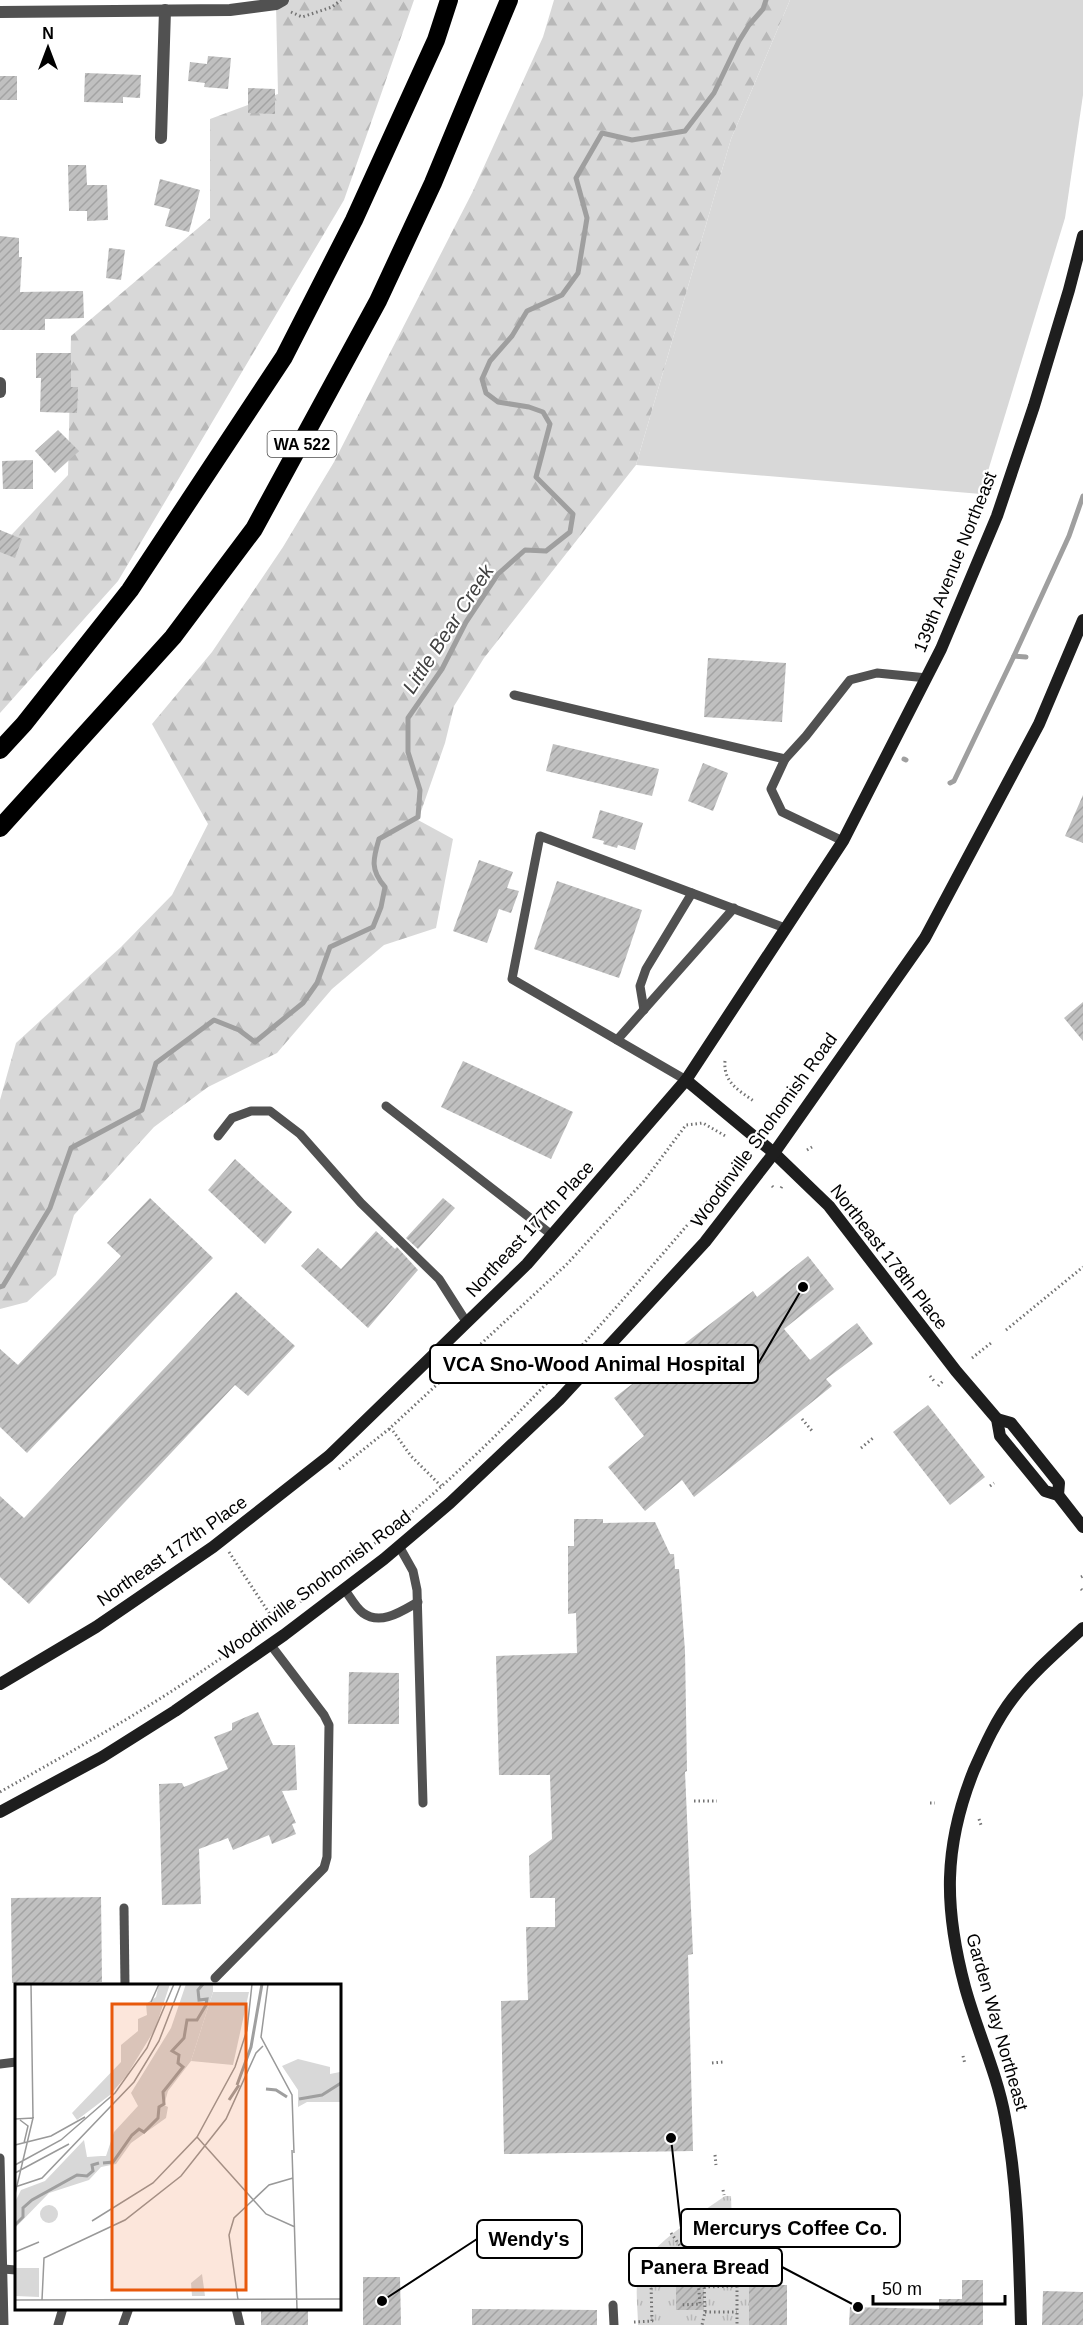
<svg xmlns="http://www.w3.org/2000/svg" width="1083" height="2325" font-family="Helvetica,sans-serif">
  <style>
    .grass { fill: #d8d8d8 }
    .forest { fill: url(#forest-firs) }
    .park { fill: url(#park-tufts) }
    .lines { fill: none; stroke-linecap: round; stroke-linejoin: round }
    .stream { stroke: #9f9f9f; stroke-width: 5 }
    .building { fill: url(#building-hatch) }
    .path { stroke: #737373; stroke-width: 3; stroke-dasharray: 1.5 3; stroke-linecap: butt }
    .lane { stroke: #515151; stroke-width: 9 }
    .street { stroke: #515151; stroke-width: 12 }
    .secondary { stroke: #1e1e1e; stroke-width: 12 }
    .highway { stroke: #000; stroke-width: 18 }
    .labels { text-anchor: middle; stroke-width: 4.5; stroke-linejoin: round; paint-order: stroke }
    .shield { fill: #fff; stroke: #4c4c4c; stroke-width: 1.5 }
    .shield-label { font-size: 16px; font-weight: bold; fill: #000 }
    .street-label { font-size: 18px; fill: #000; stroke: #fff }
    .water-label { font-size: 20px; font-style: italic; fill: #404040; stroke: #fff }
    .inset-river { fill: none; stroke: #9f9f9f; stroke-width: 3 }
    .inset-road { fill: none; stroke: #999; stroke-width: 1.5 }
    .view { fill: #e8590c; fill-opacity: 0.15; stroke: #e8590c; stroke-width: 3 }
    .inset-edge { fill: none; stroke: #000; stroke-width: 3 }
    .leader { fill: none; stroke: #000; stroke-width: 2 }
    .callout-dot { fill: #000; stroke: #fff; stroke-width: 2 }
    .callout { fill: #fff; stroke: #000; stroke-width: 2 }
    .callout-label { font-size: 20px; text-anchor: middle; font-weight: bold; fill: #000 }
  </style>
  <defs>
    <pattern id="forest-firs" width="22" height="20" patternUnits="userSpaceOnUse" patternTransform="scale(1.5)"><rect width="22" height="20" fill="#d8d8d8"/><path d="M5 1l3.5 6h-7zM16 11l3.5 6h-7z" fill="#b8b8b8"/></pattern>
    <pattern id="park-tufts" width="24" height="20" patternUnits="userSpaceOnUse" patternTransform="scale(1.5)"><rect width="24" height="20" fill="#d8d8d8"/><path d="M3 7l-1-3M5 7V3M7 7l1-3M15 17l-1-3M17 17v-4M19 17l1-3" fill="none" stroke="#b8b8b8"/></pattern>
    <pattern id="building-hatch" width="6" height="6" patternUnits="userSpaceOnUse" patternTransform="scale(1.5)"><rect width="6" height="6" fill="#c0c0c0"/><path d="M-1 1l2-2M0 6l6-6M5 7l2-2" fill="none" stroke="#a3a3a3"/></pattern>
  </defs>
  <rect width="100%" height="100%" fill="#fff"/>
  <!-- grass -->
  <polygon class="grass" points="790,0 1083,0 1083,95 1065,218 981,494 636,465 731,139"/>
  <!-- forest -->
  <g class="forest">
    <polygon points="283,0 414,0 344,200 118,581 0,713 0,547 68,475 71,336 210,218 210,119 278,94 276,4"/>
    <polygon points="554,0 790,0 731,139 636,465 484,658 454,706 445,743 418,820 453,839 436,928 384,945 332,989 277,1053 208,1087 154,1127 74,1215 56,1275 27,1302 0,1309 0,1100 16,1043 121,947 172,895 208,824 152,724 212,652 283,547 334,462 472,193 543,37"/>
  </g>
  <!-- park -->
  <path class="park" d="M725 2196H731L734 2285H749V2325H638C638 2308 634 2285 640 2269 649 2246 704 2211 725 2196Z"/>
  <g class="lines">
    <!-- stream -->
    <g class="stream">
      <polyline points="1014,656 1069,536 1083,496"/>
      <polyline points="904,759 906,760"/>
      <polyline points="950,783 954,781 1014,656 1026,657"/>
      <path d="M0 1287 3 1286 50 1208 71 1148 142 1110 156 1063 214 1020 239 1030 255 1042 303 1003 317 983 330 947 373 927 381 907 385 887C370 870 373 859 379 839L418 817 420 790 408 752V718L442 669 466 622 498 574 525 550 546 551 570 532 573 514 536 477 550 424 543 412 529 407 498 402 486 393 482 379 490 361 512 336 527 311 562 295 578 273 587 218 576 178 602 133 632 140 685 131 714 93 739 41 749 25 763 9 766 0"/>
    </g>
  </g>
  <!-- building -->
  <g class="building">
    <polygon points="208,56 231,58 228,89 204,87 205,83 188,81 190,62 207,64"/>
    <polygon points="85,73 141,75 140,98 123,97 123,103 84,102"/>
    <rect x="0" y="76" width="17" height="24"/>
    <polygon points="248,88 275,89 275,114 248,113"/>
    <polygon points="68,165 86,165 87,185 107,185 108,220 87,221 87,211 69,211"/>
    <polygon points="160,179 200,190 189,232 165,226 170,209 154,205"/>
    <polygon points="0,236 19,238 19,257 22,257 20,292 83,291 84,318 45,319 45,330 0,330"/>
    <polygon points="109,248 125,250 121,280 106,278"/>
    <polygon points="36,353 71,353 71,387 78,387 77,413 40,412 41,378 36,378"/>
    <polygon points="58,430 79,451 55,473 35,451"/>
    <polygon points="33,460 33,489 3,489 2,461"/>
    <polygon points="0,530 22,539 15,558 0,552"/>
    <polygon points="708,658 786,663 782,722 704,717"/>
    <polygon points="553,744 659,769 652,796 546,771"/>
    <polygon points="703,763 728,773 713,811 688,801"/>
    <polygon points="1083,795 1083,843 1065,836"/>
    <polygon points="600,810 643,823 635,850 618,845 617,848 603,844 604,841 592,838"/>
    <polygon points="479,860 513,872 507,888 519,891 511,913 499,909 487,943 453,931"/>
    <polygon points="557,881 642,910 619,978 534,949"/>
    <polygon points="1083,1002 1083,1041 1064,1018"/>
    <polygon points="463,1061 573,1112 551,1159 441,1107"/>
    <polygon points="235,1159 292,1212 265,1244 208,1190"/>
    <polygon points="150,1198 213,1258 27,1453 0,1427 0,1349 18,1365 121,1256 107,1243"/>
    <polygon points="443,1198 455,1208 418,1249 406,1238"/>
    <polygon points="376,1231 395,1249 397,1247 418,1270 368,1328 301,1266 318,1248 341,1269"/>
    <polygon points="808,1256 834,1289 784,1329 810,1360 857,1323 873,1344 826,1379 832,1386 694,1497 682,1480 645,1511 608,1467 644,1436 614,1398 753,1291 757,1297"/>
    <polygon points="236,1292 295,1346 248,1396 235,1385 29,1604 0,1577 0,1496 24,1518"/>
    <polygon points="928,1405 985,1477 950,1505 893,1432"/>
    <polygon points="574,1519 603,1519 603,1523 655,1522 670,1554 674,1554 675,1569 679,1569 685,1651 687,1771 685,1772 693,1954 688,1955 693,2151 504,2154 501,2001 528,2000 526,1927 555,1927 555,1898 530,1898 529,1856 552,1839 550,1775 499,1775 496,1656 577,1653 576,1613 568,1614 568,1546 574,1546"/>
    <polygon points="349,1672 399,1673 399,1724 348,1724"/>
    <polygon points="258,1712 273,1745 295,1745 297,1790 282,1791 296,1823 292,1824 296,1834 272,1844 269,1835 233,1850 228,1838 199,1849 201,1904 162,1905 159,1784 182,1783 184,1787 228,1769 214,1737 232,1730 232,1723"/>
    <polygon points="101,1897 102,1982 12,1983 11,1898"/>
    <polygon points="363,2277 400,2277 401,2325 363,2325"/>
    <polygon points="962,2280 983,2280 983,2325 849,2325 850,2307 939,2309 939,2299 962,2299"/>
    <rect x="676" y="2284" width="28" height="26"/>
    <rect x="749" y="2285" width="38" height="40"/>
    <polygon points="1043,2291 1083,2292 1083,2325 1042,2325"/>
    <rect x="261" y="2308" width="47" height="17"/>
    <polygon points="472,2309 597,2310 597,2325 472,2325"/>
  </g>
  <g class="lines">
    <!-- path -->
    <g class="path">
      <polyline points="291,12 302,17 332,7 341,0"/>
      <path d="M725 1061C723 1083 740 1091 755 1102"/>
      <polyline points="776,1106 776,1108"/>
      <polyline points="807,1150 812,1147"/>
      <polyline points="737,1158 740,1158"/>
      <polyline points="772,1186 774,1188"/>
      <polyline points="781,1188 783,1185"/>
      <polyline points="1006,1330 1083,1267"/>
      <polyline points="972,1358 991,1343"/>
      <polyline points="930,1376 934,1381"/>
      <polyline points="938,1386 943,1381"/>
      <polyline points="802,1419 813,1432"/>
      <polyline points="389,1429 393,1431 411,1456 441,1486"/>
      <polyline points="861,1448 873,1438"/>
      <polyline points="339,1469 389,1429 566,1265 644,1181 686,1125 703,1123 727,1137"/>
      <polyline points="990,1486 994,1483"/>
      <polyline points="229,1552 273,1619"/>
      <polyline points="1081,1577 1083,1576"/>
      <polyline points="1081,1589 1083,1591"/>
      <path d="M0 1792C58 1759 116 1727 172 1691 285 1617 393 1535 490 1441 577 1356 656 1262 734 1170"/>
      <polyline points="694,1801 717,1801"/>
      <polyline points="930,1803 935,1803"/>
      <polyline points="979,1819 981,1825"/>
      <polyline points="1008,2035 1010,2031"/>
      <polyline points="963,2056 965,2064"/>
      <polyline points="712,2063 723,2062"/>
      <polyline points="715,2155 716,2165"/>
      <polyline points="723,2190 724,2195"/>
      <circle cx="711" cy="2243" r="11"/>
      <polyline points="671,2233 690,2260 698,2279 700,2304 680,2305"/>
      <polyline points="680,2272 704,2282 705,2312 702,2325"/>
      <polyline points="737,2286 737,2325"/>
      <polyline points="704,2287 737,2286"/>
      <polyline points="705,2312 737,2312"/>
      <polyline points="634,2322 652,2321 651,2284 657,2275 680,2272 690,2260 703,2250"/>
    </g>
    <!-- lane -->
    <g class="lane">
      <polyline points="514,695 785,759 806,736 850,680 877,673 927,678"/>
      <polyline points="785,759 771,789 782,812 843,841"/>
      <polyline points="644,1010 640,986 646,969 692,893"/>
      <polyline points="617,1040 734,908"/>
      <polyline points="686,1080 512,979 540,836 785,928"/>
      <polyline points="386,1106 552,1235"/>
      <polyline points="218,1136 232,1118 251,1111 270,1111 300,1134 361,1203 439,1279 467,1323"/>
      <polyline points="399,1546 413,1571 417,1590 423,1803"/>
      <path d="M345 1590C350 1597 356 1608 363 1613 381 1626 402 1611 418 1602"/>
      <polyline points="124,1908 125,1986"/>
      <polyline points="215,1978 324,1868 327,1857 329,1725 324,1715 270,1644"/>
      <polyline points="0,2064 16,2062"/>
      <polyline points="0,2158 4,2325"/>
      <polyline points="3,2269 16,2270"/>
      <polyline points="613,2305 614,2325"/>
      <polyline points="236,2308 240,2325"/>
      <polyline points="58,2325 63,2308"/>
      <polyline points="123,2325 129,2308"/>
    </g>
    <!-- street -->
    <g class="street">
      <polyline points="0,12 230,10 276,4 283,0"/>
      <polyline points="161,138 165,10"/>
      <polyline points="0,383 0,392"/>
    </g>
    <!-- secondary -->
    <g class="secondary">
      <polyline points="686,1080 774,1153 829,1206 956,1371 997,1419 1000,1436 1045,1491 1058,1495 1083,1527"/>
      <polyline points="997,1419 1011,1423 1059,1483 1058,1495"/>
      <polyline points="0,1684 96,1627 213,1547 329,1456 527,1264 686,1080 843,841 941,649 997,516 1034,406 1069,290 1083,236"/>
      <polyline points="0,1812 102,1757 175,1711 284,1635 384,1559 450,1503 559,1400 705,1242 774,1153 925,938 1039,724 1083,620"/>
      <path d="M1021 2325C1019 2255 1018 2186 1005 2117 997 2073 977 2031 965 1987 944 1908 943 1847 974 1770 985 1745 996 1720 1013 1698 1033 1672 1059 1650 1083 1628"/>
    </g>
    <!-- highway -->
    <g class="highway">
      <polyline points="0,750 24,724 130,590 284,357 354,220 436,40 449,0"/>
      <polyline points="0,828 173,637 254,529 378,301 433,183 509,0"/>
    </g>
  </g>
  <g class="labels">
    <!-- shield labels -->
    <rect class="shield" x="267.5" y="431" width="69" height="26" rx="4.5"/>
    <g class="shield-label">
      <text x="302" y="450">WA 522</text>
    </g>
    <!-- street labels -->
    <g class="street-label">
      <text transform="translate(955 562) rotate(-68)" y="6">139th Avenue Northeast</text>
      <text transform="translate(764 1130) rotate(-54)" y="6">Woodinville Snohomish Road</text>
      <text transform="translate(530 1229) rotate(-47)" y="6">Northeast 177th Place</text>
      <text transform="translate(889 1257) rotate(52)" y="6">Northeast 178th Place</text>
      <text transform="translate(172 1551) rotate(-35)" y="6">Northeast 177th Place</text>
      <text transform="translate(315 1585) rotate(-37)" y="6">Woodinville Snohomish Road</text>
      <text transform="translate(997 2022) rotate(74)" y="6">Garden Way Northeast</text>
    </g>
    <!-- water labels -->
    <g class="water-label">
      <text transform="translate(448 629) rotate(-57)" y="7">Little Bear Creek</text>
    </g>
  </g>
  <!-- overview -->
  <g transform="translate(15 1984)">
    <rect width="326" height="326" fill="#fff"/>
    <path d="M198 8H234L218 81 176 77Z" fill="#d8d8d8"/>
    <path d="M144 0H155L140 45 112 91 95 111 62 136 57 129 106 78V61L123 47V35L132 31 131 20 141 13ZM171 0H198V8L176 77 153 107 149 121 153 123 151 134 116 159 101 180 86 183V172H91L99 148 123 122 116 109 156 44ZM283 75 315 83V90L325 88V118H292L283 123V106L267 82Z" fill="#d8d8d8"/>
    <path d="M0 284H24V313L0 312Z" fill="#d8d8d8"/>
    <path d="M69 156 72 173 86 172V183L74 196 34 209 0 244V218L6 206 30 197ZM25 230a9 9 0 1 1 18 0a9 9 0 1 1-18 0ZM187 290 190 312H177L176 299Z" fill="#d8d8d8"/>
    <path class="inset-river" d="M222 101 236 63 247 0M251 105 261 106 272 113M284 115 307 111 326 99M214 116 224 101M88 179 98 178 117 151 124 145 129 148 143 134 144 123 149 120 148 108 168 83 163 79 164 71 157 67 169 54 172 36H182L191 21 192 15 184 16 183 6 188 0M0 241 8 233V224L17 216 62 191 72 192 78 187 77 181 84 179"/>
    <path class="inset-road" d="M16 0 18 134M253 0 246 53 277 111 279 169M136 18 144 0M0 135 18 134 0 210M5 136 13 142 9 159M182 153 251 230 280 243M0 161 36 152 70 133M277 166 282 325M0 181 46 156 100 109 132 64 159 0M0 189 54 160M0 203 27 194 119 98 144 57 166 0M77 237 138 199 182 153 220 83 232 46 237 0M0 268 24 258M0 316 326 315M27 316 29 274 110 236 166 192 211 135 241 69 248 62M223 316 214 251 219 234 254 201 278 194"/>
    <path class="view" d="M97 20H231V306H97Z"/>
    <rect width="326" height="326" class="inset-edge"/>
  </g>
  <!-- callouts -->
  <path class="leader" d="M803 1287L758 1364M671 2138L681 2228M382 2301L477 2239M858 2307L782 2267"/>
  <g class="callout-dot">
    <circle cx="803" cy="1287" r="6"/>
    <circle cx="671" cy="2138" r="6"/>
    <circle cx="382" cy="2301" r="6"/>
    <circle cx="858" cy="2307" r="6"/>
  </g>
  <g class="callout">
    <rect x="430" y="1345" width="328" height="38" rx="6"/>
    <rect x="681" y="2209" width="219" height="38" rx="6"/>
    <rect x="477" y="2220" width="105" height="38" rx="6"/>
    <rect x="629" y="2248" width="153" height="38" rx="6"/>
  </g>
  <g class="callout-label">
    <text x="594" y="1371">VCA Sno-Wood Animal Hospital</text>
    <text x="790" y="2235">Mercurys Coffee Co.</text>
    <text x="529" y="2246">Wendy's</text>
    <text x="705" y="2274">Panera Bread</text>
  </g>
  <!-- north arrow -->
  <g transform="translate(48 48)" stroke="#ffffff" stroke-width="4.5" paint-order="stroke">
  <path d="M0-4.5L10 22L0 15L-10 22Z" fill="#000000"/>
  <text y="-9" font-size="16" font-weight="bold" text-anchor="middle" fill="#000000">N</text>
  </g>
  <!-- scale -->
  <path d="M873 2295v9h132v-9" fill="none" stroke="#000000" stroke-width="3"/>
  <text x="882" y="2295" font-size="18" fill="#000000" stroke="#ffffff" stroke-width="4.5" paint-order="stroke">50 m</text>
</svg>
